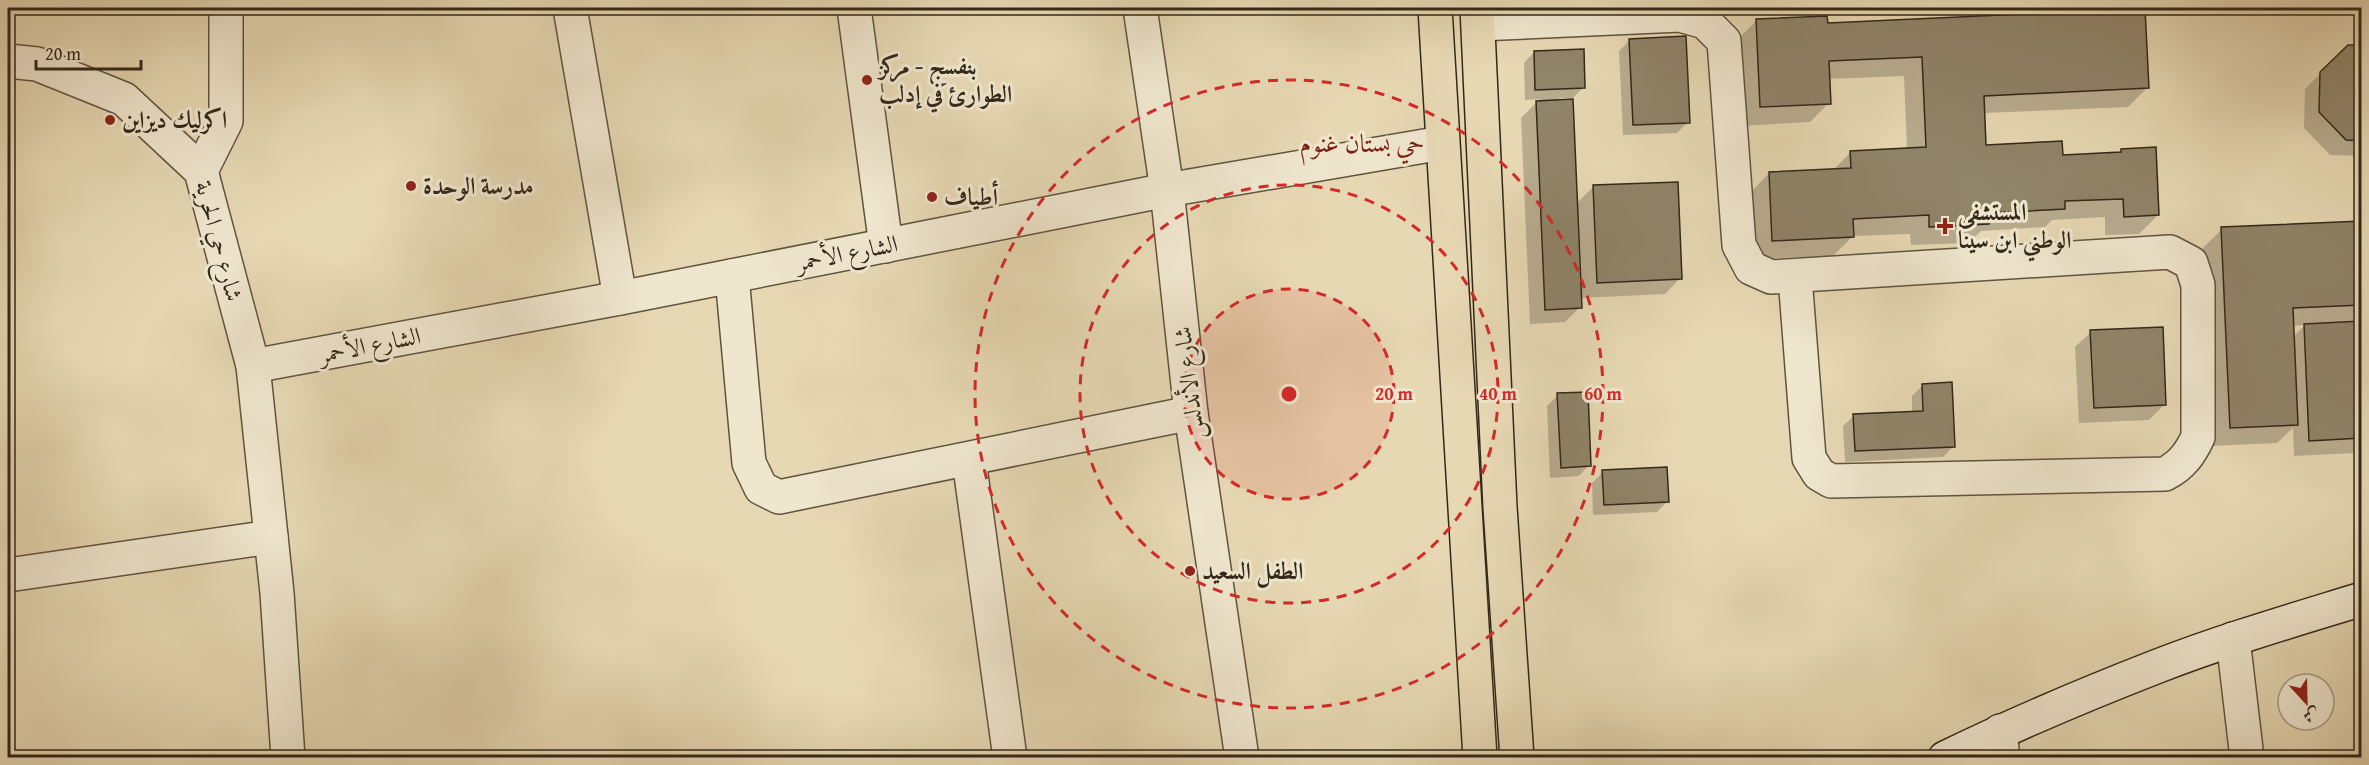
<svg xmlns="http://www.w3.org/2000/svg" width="2369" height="765" font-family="'Gentium Book Plus',Amiri,serif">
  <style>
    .shadow { fill: #0003; fill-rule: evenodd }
    .building { fill: #908469; stroke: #332819; stroke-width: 1.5 }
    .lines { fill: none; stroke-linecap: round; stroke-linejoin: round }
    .street-casing { stroke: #605440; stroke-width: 36 }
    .secondary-casing { stroke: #332819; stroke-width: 36 }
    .primary-casing { stroke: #332819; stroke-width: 36 }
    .street { stroke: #efe6ce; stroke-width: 33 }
    .secondary { stroke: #efe6ce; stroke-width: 33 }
    .primary { stroke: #e6d8b3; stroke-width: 33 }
    .ring { fill: none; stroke: #d62828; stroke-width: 3; stroke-dasharray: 10 8 }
    .poi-dot { fill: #8f2418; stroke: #efe6ce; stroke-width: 2 }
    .labels { text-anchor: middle; stroke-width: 6; stroke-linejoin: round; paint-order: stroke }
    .poi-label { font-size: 24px; font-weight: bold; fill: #332819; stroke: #efe6ce; text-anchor: start }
    .street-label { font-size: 24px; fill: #332819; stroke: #efe6ce }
    .neighbourhood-label { font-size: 26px; fill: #7a1f14; stroke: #efe6ce }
    .centre { fill: #d62828; stroke: #efe6ce; stroke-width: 3 }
    .ring-label { font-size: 18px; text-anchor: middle; font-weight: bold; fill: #d62828; stroke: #efe6ce; stroke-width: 6; stroke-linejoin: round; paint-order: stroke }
  </style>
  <rect width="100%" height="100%" fill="#e6d8b3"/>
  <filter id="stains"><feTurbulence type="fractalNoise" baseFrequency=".00333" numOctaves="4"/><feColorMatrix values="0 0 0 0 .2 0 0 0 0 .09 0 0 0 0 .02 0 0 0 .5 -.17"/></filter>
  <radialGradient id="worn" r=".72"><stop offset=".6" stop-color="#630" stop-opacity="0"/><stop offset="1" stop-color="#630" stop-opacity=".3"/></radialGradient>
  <!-- shadow -->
  <g class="shadow">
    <polygon points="2080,8 2144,8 2147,88 2128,107 1983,113 1984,147 2061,157 2118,154 2122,150 2158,215 2139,234 2105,235 2105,217 2052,220 2045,227 1981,231 1969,243 1911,245 1910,234 1853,236 1833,256 1753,259 1750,193 1769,173 1833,170 1851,152 1907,150 1904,76 1828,79 1829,103 1810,122 1741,126 1738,39 1757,20 1826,24 2075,13"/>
    <polygon points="1630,40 1688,122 1677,133 1623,135 1619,51"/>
    <polygon points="2362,47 2362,156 2330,155 2304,128 2305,89 2321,73"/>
    <polygon points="1534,52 1584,87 1573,98 1559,98 1576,204 1593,187 1680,278 1665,294 1580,298 1580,307 1565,322 1530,324 1521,118 1540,99 1525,100 1524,63"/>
    <path d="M2362 223V317L2355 323H2362V447L2355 453 2294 456 2293 428 2277 443 2211 446 2203 248 2222 229ZM2305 325 2292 338V326Z"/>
    <polygon points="2091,332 2165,404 2149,420 2079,423 2075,347"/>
    <polygon points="1923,385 1954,446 1943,457 1845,462 1843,426 1854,416 1912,413 1912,396"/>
    <polygon points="1558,395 1589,465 1579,476 1550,478 1547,406"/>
    <polygon points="1603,472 1668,501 1657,512 1593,515 1592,483"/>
  </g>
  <!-- building -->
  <g class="building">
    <polygon points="2087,8 2145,8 2149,88 1984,96 1986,145 2062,141 2063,155 2121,152 2121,149 2156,147 2159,215 2124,217 2123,199 2065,201 2065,209 1989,213 1989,224 1929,227 1929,215 1853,219 1854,237 1772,241 1769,172 1851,168 1850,151 1926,147 1922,57 1829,61 1831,104 1760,107 1756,19 1827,16 1828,23 2087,11"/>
    <polygon points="1686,36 1690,123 1633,125 1629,39"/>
    <polygon points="2348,45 2362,45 2362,141 2346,140 2319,112 2320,72"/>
    <polygon points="1584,49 1585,88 1535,90 1534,51"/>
    <polygon points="1573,99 1582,308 1545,310 1536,101"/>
    <polygon points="1678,182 1682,279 1597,283 1593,185"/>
    <polygon points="2362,221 2362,305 2293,308 2298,425 2230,428 2221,227"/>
    <polygon points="2362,321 2362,438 2309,441 2304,324"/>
    <polygon points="2163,327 2166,405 2094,408 2090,330"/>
    <polygon points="1952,382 1955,447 1855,451 1853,414 1923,411 1922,384"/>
    <polygon points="1588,392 1591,466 1561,468 1557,393"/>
    <polygon points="1667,467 1669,502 1604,505 1602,470"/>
  </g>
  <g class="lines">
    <!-- street casing -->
    <g class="street-casing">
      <g id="street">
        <polyline points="570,8 620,298"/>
        <polyline points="854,8 886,246"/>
        <polyline points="1140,8 1167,190 1191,413 1242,758"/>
        <path d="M1479 24 1680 15 1705 22 1724 41 1739 245 1751 268 1771 277 2170 252 2191 263 2198 285V437C2190 454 2182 465 2165 474L1831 481 1819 474 1809 458 1795 277"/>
        <polyline points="8,61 37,64 124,99 201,171 253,366 277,593 288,758"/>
        <polyline points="201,171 226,121 226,8"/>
        <polyline points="732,276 749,463 761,488 779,497 1191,413"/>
        <polyline points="253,366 620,298 1167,190 1442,143"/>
        <polyline points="969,460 1010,758"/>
        <polyline points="8,575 271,537"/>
        <polyline points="2233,639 2247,758"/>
        <polyline points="2000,731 2003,758"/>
      </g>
    </g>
    <!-- secondary casing -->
    <g class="secondary-casing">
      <path id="secondary" d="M1945 758C2015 724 2086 694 2158 666 2225 640 2294 620 2362 599"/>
    </g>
    <!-- primary casing -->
    <g class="primary-casing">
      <g id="primary">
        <polyline points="1435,8 1480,758"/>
        <polyline points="1477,8 1500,507 1517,758"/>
      </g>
    </g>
    <!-- street -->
    <use href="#street" class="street"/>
    <!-- secondary -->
    <use href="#secondary" class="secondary"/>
    <!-- primary -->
    <use href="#primary" class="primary"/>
  </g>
  <!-- distance rings -->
  <circle cx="1289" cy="394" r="105" fill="#d62828" fill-opacity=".12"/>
  <g class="ring">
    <circle cx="1289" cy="394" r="105"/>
    <circle cx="1289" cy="394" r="209"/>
    <circle cx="1289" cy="394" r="314"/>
  </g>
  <!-- markers -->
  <g class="poi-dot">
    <circle cx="867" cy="80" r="6"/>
    <circle cx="110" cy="120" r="6"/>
    <circle cx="411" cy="186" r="6"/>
    <circle cx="932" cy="197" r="6"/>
    <path d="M1942 217h6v6h6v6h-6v6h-6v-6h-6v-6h6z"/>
    <circle cx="1190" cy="571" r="6"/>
  </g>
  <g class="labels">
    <!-- poi labels -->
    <g class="poi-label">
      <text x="879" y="74">بنفسج - مركز<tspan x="879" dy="28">الطوارئ في إدلب</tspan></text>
      <text x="122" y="128">اكرليك ديزاين</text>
      <text x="423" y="194">مدرسة الوحدة</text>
      <text x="944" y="205">أطياف</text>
      <text x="1958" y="220">المستشفى<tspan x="1958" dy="28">الوطني ابن سينا</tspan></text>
      <text x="1202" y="579">الطفل السعيد</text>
    </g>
    <!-- street labels -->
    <g class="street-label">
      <text transform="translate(219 241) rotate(75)" y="8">شارع حي الحرية</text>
      <text transform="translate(847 253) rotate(-11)" y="8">الشارع الأحمر</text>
      <text transform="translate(370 345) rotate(-11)" y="8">الشارع الأحمر</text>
      <text transform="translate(1189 383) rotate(-97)" y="8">شارع الأندلس</text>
    </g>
    <!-- neighbourhood labels -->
    <g class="neighbourhood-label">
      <text x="1362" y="152">حي بستان غنوم</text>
    </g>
  </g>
  <circle cx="1289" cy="394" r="9" class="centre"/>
  <g class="ring-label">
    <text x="1394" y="400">20 m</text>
    <text x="1498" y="400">40 m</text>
    <text x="1603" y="400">60 m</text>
  </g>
  <!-- margin -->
  <rect width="2369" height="765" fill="none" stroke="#e6d8b3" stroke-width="30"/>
  <rect x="9" y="9" width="2351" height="747" fill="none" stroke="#332819" stroke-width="3"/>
  <rect x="15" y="15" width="2339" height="735" fill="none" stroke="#332819" stroke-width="1.5"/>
  <!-- north arrow -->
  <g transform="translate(2306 702) rotate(158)"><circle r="28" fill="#efe6ce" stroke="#a49a86" stroke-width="1.5"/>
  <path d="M0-4.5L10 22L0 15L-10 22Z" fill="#8f2418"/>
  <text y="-9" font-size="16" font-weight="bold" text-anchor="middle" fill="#332819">ش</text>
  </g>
  <!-- scale -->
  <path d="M36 60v9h105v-9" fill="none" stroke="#332819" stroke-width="3"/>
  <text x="45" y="60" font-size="18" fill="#332819" stroke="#efe6ce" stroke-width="4.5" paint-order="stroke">20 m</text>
  <rect width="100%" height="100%" filter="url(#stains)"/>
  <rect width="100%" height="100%" fill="url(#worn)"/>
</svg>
